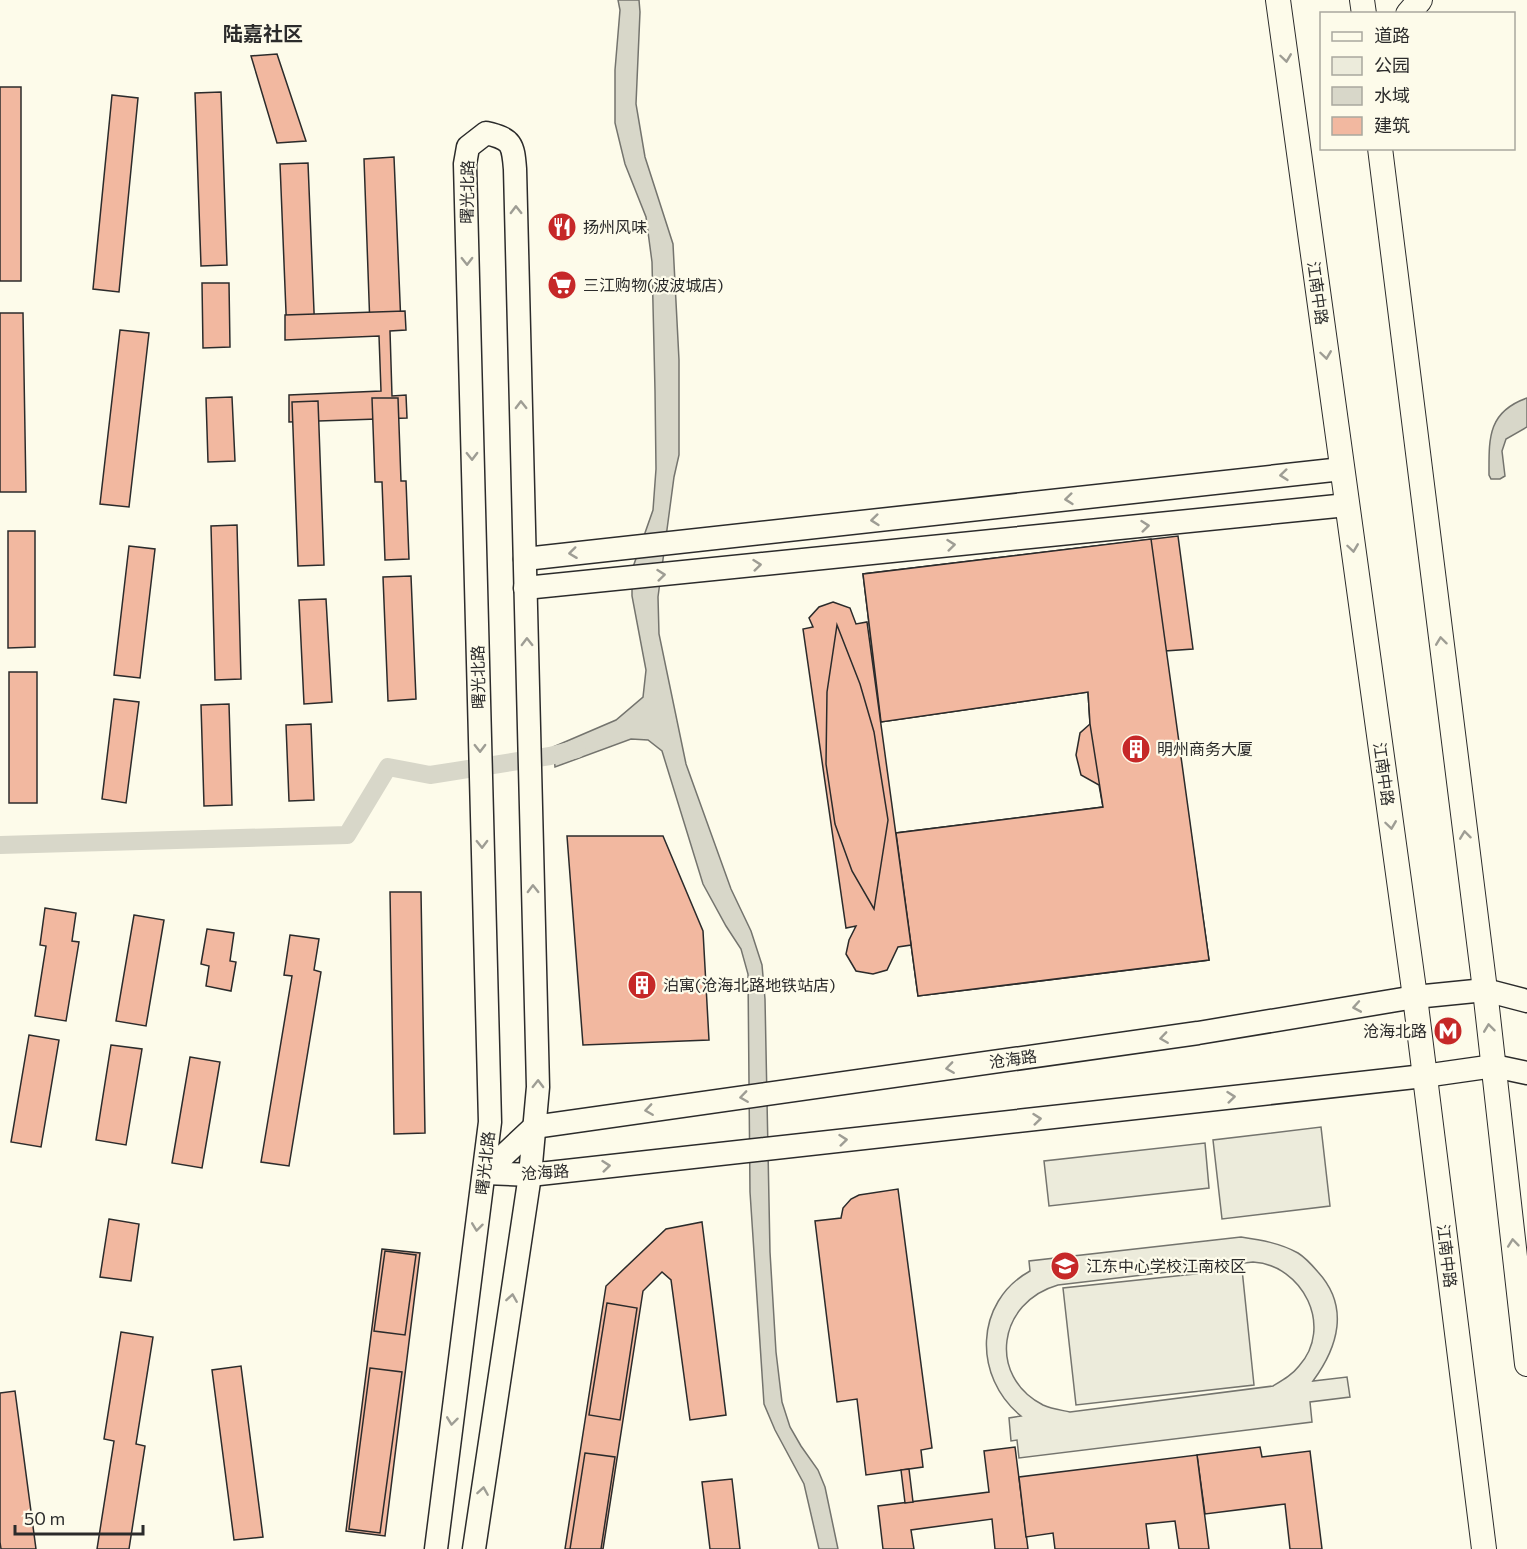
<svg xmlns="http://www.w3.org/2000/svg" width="1527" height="1549" font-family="Commissioner,'Noto Sans SC',sans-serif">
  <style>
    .green { fill: #ecebdb; stroke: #74746e; stroke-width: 1.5; fill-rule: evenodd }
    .water { fill: #d8d7c9; stroke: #74746e; stroke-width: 1.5 }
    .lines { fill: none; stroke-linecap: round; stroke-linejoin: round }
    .canal { stroke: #d8d7c9; stroke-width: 18 }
    .building { fill: #f2b8a0; stroke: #2b2b2b; stroke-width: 1.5 }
    .secondary-casing { stroke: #2b2b2b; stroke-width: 25 }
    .primary-casing { stroke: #2b2b2b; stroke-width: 26 }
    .secondary { stroke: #fdfbea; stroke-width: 22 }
    .primary { stroke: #fdfbea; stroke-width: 24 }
    .oneway { stroke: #9e9d94 }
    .labels { text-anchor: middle; stroke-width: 4.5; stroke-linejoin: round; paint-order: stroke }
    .street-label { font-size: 16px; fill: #2b2b2b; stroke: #fdfbea }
    .poi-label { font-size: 16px; fill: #2b2b2b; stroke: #fdfbea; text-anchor: start }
    .quarter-label { font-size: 20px; font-weight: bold; fill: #2b2b2b; stroke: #fdfbea }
  </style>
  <rect width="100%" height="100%" fill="#fdfbea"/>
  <!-- green -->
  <g class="green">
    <polygon points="1321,1127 1330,1206 1222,1219 1213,1140"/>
    <polygon points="1205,1143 1209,1188 1049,1206 1044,1161"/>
    <path d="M1241 1237C1261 1240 1280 1243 1298 1253 1306 1258 1312 1265 1318 1272 1350 1307 1338 1347 1313 1381L1347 1377 1350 1397 1310 1402 1312 1422 1019 1458 1017 1440 1011 1441 1009 1418 1021 1416C973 1377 974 1302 1030 1271L1029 1261ZM1253 1262C1303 1265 1334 1327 1299 1366 1292 1375 1283 1380 1273 1386L1070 1412C1061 1410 1052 1409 1043 1405 987 1376 998 1302 1058 1285Z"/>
    <polygon points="1242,1269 1254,1385 1076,1405 1063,1288"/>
  </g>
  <!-- water -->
  <g class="water">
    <polygon points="618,0 639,0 640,12 636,104 645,157 673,244 679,360 679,455 674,477 658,597 659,634 686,764 731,889 751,931 762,965 765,999 770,1252 776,1352 782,1402 790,1427 801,1446 818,1470 825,1487 838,1549 819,1549 804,1484 775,1430 764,1404 750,1192 748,974 741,949 726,926 703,884 662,751 648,740 631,739 555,767 553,747 616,720 643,697 646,670 632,596 632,570 653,510 656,469 655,391 652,262 646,217 625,164 615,123 615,70 620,10"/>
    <path d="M1527 398V427L1506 439 1502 451 1505 476 1500 479H1491L1489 475C1489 439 1487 412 1527 398Z"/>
  </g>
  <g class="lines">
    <!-- canal -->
    <polyline class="canal" points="0,845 347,835 388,767 430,775 550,756 577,749"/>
  </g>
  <!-- building -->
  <g class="building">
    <polygon points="277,54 306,141 277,143 251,56"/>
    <rect x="0" y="87" width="21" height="194"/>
    <polygon points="221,92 227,265 201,266 195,93"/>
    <polygon points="112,95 138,98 119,292 93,289"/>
    <polygon points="394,157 401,325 370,327 364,159"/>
    <polygon points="308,163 315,336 287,337 280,164"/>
    <polygon points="202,283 229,283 230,347 203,348"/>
    <polygon points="405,311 406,330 390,331 392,396 406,395 407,418 289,422 289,395 381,391 379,336 285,340 285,315"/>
    <polygon points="0,313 23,313 26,492 0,492"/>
    <polygon points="120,330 149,333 129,507 100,504"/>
    <polygon points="232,397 235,461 208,462 206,398"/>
    <polygon points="372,398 398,398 401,481 406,481 409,559 385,560 382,482 375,482"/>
    <polygon points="318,401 324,565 298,566 292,402"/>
    <polygon points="237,525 241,679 215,680 211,526"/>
    <polygon points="8,531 35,531 35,647 8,648"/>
    <polygon points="1178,536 1193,649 1165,651 1209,960 918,996 896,833 1103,807 1099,785 1081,775 1076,755 1080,733 1090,724 1088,692 881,722 863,574"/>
    <polygon points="1151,539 1209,960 918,996 896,833 1103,807 1090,724 1088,692 881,722 863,574"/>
    <polygon points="129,546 155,549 140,678 114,675"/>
    <polygon points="411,576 416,699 388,701 383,577"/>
    <polygon points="326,599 332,702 304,704 299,600"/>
    <polygon points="833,602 850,608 856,624 867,622 911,945 898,947 887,970 873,974 856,971 846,954 849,940 856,926 846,928 803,629 813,627 809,618 819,607"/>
    <polygon points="837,625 860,684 874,732 888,820 874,909 852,871 835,824 826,764 827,692"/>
    <rect x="9" y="672" width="28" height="131"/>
    <polygon points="114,699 139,702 126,803 102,799"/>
    <polygon points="229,704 232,805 204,806 201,705"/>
    <polygon points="311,724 314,800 289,801 286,725"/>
    <polygon points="567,836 663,836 703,931 709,1040 583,1045"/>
    <polygon points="390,892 421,892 425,1133 394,1134"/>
    <polygon points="45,908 76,913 72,941 79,942 66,1021 35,1016 46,946 40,945"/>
    <polygon points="134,915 164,920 146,1026 116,1021"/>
    <polygon points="207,929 234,933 230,961 236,962 231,991 206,986 209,966 201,964"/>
    <polygon points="290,935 319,939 314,970 321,972 289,1166 261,1162 292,976 284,975"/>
    <polygon points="29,1035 59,1040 41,1147 11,1142"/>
    <polygon points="111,1045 142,1049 126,1145 96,1140"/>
    <polygon points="190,1057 220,1062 202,1168 172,1163"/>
    <polygon points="898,1189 932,1448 921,1450 923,1467 866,1475 857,1399 837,1402 815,1221 841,1218 843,1208 851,1199 859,1195"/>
    <polygon points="109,1219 139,1224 131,1281 100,1277"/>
    <polygon points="702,1222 726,1415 690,1420 671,1280 662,1272 643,1291 603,1549 565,1549 606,1286 666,1229"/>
    <polygon points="382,1249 420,1253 385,1536 346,1531"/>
    <polygon points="385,1251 416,1255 405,1335 374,1331"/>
    <polygon points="607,1303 637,1308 620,1420 589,1415"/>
    <polygon points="121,1332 153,1337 136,1444 145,1446 129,1549 97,1549 114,1441 104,1439"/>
    <polygon points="241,1366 263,1537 234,1540 212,1370"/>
    <polygon points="370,1368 402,1372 380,1533 349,1529"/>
    <polygon points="15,1391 36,1549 1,1549 0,1542 0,1393"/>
    <polygon points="1015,1447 1028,1549 995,1549 992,1519 911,1530 914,1549 883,1549 878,1506 989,1492 984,1451"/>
    <polygon points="1260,1447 1262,1457 1310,1451 1322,1549 1290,1549 1285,1504 1205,1514 1197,1455"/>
    <polygon points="585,1453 615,1457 601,1549 570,1549"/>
    <polygon points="1197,1455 1209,1549 1179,1549 1175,1521 1146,1524 1149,1549 1055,1549 1053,1533 1026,1537 1019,1477"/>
    <polygon points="909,1469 913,1502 905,1503 901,1470"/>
    <polygon points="732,1479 740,1549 710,1549 702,1482"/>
  </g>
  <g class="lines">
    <!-- secondary casing -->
    <g class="secondary-casing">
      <g id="secondary">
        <polyline points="525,559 1342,469"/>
        <polyline points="525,588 1347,505"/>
        <polyline points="485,1173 534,1127 1198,1033 1415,997 1485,990 1527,1001"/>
        <polyline points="485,1173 530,1175 1424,1076 1494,1066 1527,1073"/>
        <path d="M436 1549 490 1122 465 164 468 147 486 133C512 139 513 144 515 169L538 1087 530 1175 474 1549"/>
      </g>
    </g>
    <!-- primary casing -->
    <g class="primary-casing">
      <g id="primary">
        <polyline points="1278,0 1415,997 1484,1549"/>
        <polyline points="1362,0 1364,14"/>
        <polyline points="1408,14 1420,0"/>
        <polyline points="1380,148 1485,990 1527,1364"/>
      </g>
    </g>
    <!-- secondary -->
    <use href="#secondary" class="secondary"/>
    <!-- primary -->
    <use href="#primary" class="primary"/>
  </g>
  <!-- one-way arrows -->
  <defs><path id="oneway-chevron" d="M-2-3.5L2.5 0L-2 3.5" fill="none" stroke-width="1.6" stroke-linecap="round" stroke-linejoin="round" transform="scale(1.5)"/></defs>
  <g class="oneway">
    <use href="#oneway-chevron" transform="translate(1286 58) rotate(82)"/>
    <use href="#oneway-chevron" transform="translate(516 210) rotate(-91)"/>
    <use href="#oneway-chevron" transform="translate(467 261) rotate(89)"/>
    <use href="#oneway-chevron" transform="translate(1326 355) rotate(82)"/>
    <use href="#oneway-chevron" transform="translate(521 405) rotate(-91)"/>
    <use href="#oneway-chevron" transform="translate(472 456) rotate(89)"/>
    <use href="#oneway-chevron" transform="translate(1284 475) rotate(174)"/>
    <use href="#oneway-chevron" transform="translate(1069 499) rotate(174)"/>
    <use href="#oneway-chevron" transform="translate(875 520) rotate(174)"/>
    <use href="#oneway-chevron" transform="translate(1145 526) rotate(-6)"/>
    <use href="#oneway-chevron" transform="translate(951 545) rotate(-6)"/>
    <use href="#oneway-chevron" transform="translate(1353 548) rotate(82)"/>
    <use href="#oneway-chevron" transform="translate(573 553) rotate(173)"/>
    <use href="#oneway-chevron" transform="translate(757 565) rotate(-6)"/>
    <use href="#oneway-chevron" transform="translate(661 575) rotate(-6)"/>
    <use href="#oneway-chevron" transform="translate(1441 641) rotate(-97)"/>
    <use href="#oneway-chevron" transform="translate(527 642) rotate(-91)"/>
    <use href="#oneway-chevron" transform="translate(480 748) rotate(89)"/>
    <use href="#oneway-chevron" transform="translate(1391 825) rotate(82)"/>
    <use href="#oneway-chevron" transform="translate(1465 835) rotate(-97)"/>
    <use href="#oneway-chevron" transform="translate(482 844) rotate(89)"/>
    <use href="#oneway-chevron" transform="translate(533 889) rotate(-91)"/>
    <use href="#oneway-chevron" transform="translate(1357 1007) rotate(170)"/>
    <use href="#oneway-chevron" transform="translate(1489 1028) rotate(-97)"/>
    <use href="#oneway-chevron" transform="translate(1164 1038) rotate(172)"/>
    <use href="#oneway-chevron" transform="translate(950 1068) rotate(172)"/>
    <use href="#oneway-chevron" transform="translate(538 1084) rotate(-89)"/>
    <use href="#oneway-chevron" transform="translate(744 1097) rotate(172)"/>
    <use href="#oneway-chevron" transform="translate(1231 1097) rotate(-6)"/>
    <use href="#oneway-chevron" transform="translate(649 1110) rotate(172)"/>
    <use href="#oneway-chevron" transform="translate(1037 1119) rotate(-6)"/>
    <use href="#oneway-chevron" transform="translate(843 1140) rotate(-6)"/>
    <use href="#oneway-chevron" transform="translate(606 1166) rotate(-6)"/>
    <use href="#oneway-chevron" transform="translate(477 1227) rotate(97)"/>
    <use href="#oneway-chevron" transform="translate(1513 1243) rotate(-96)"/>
    <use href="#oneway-chevron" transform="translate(512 1298) rotate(-81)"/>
    <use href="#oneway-chevron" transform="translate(452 1421) rotate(97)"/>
    <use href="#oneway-chevron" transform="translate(483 1491) rotate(-81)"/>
  </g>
  <!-- icons -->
  <defs>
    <g id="restaurant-disc" transform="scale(1.5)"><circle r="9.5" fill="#c62828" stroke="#fdfbea"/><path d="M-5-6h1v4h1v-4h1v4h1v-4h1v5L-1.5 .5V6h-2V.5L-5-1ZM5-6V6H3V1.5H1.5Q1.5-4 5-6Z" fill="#fff"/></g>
    <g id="supermarket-disc" transform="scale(1.5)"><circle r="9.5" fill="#c62828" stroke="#fdfbea"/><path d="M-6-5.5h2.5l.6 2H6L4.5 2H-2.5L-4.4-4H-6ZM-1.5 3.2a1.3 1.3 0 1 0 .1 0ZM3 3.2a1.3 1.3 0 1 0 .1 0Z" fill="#fff"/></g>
    <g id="building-disc" transform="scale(1.5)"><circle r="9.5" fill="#c62828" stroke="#fdfbea"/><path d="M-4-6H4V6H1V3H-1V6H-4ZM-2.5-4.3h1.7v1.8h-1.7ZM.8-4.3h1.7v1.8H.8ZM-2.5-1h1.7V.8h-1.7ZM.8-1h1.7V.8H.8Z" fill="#fff"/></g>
    <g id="metro-disc" transform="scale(1.5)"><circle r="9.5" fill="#c62828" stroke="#fdfbea"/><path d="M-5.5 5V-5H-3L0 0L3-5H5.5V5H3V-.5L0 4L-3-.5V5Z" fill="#fff"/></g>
    <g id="school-disc" transform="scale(1.5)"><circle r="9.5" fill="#c62828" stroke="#fdfbea"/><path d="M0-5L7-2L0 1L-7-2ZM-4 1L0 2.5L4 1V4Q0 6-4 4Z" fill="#fff"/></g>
  </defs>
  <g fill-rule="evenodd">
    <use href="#restaurant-disc" x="562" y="227"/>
    <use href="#supermarket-disc" x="562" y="285"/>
    <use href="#building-disc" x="1136" y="749"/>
    <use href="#building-disc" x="642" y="985"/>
    <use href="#metro-disc" x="1448" y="1031"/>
    <use href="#school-disc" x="1065" y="1266"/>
  </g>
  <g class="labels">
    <!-- street labels -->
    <g class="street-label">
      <text transform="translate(467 192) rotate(-89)" y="6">曙光北路</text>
      <text transform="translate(1318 293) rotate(82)" y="6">江南中路</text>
      <text transform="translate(478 677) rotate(-91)" y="6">曙光北路</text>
      <text transform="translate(1384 774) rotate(82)" y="6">江南中路</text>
      <text transform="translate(1013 1059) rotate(-8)" y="6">沧海路</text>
      <text transform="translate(485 1163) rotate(-84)" y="6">曙光北路</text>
      <text transform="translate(545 1172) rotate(-4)" y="6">沧海路</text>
      <text transform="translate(1447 1256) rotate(83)" y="6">江南中路</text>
    </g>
    <!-- poi labels -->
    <g class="poi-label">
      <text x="583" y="233">扬州风味</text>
      <text x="583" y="291">三江购物(波波城店)</text>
      <text x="1157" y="755">明州商务大厦</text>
      <text x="663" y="991">泊寓(沧海北路地铁站店)</text>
      <text x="1427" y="1037" text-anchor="end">沧海北路</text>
      <text x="1086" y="1272">江东中心学校江南校区</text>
    </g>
    <!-- quarter labels -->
    <g class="quarter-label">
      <text x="263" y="41">陆嘉社区</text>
    </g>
  </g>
  <!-- legend -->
  <rect x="1320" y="12" width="195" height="138" fill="#fdfbea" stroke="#a9a89e" stroke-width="1.5"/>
  <rect x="1332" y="32" width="30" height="9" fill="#fdfbea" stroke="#a9a89e" stroke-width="1.5"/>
  <text x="1374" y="42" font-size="18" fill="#2b2b2b">道路</text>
  <rect x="1332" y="57" width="30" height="18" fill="#ecebdb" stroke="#a9a89e" stroke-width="1.5"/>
  <text x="1374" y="72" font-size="18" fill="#2b2b2b">公园</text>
  <rect x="1332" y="87" width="30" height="18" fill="#d8d7c9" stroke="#a9a89e" stroke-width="1.5"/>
  <text x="1374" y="102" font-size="18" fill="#2b2b2b">水域</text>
  <rect x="1332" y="117" width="30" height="18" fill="#f2b8a0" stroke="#a9a89e" stroke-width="1.5"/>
  <text x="1374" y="132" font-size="18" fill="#2b2b2b">建筑</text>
  <!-- scale -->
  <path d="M15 1525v9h128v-9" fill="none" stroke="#2b2b2b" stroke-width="3"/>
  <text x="24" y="1525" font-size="18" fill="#2b2b2b" stroke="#fdfbea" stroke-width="4.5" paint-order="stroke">50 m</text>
</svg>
